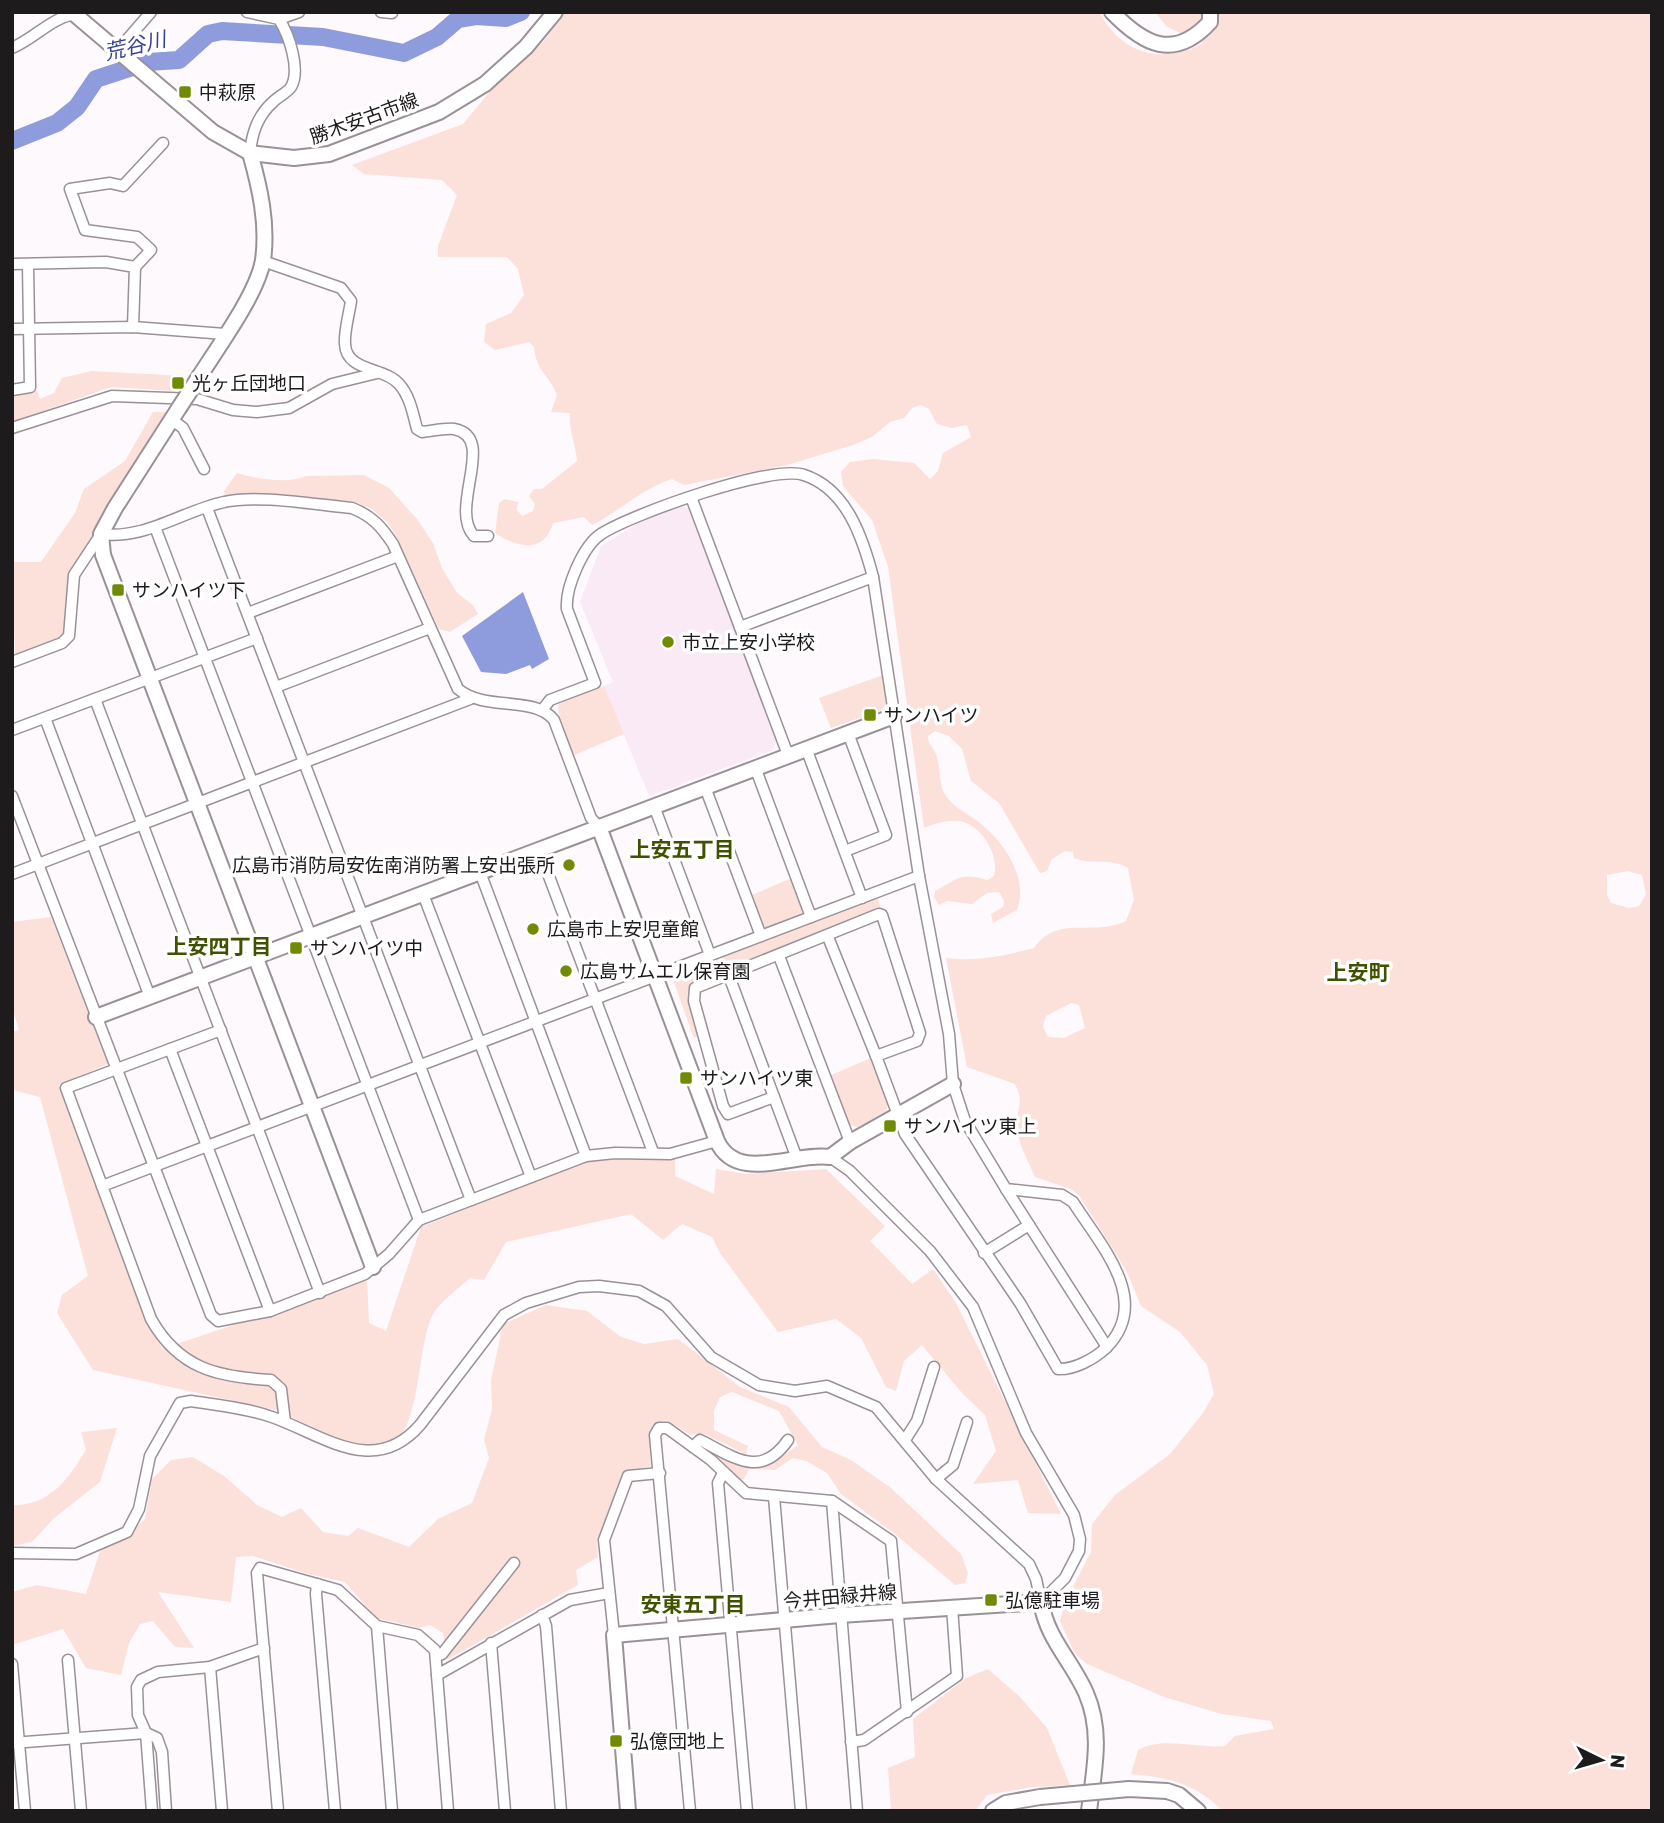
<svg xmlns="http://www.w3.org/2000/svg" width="1664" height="1823" font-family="Rubik,'Noto Sans JP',sans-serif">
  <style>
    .built { fill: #faeaf6 }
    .green { fill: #fce0da; fill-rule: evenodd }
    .water { fill: #8e9cdd }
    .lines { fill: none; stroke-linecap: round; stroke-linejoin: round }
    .river { stroke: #8e9cdd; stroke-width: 18 }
    .street-casing { stroke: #9a9198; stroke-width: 13 }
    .secondary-casing { stroke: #9a9198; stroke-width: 18 }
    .street { stroke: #fff; stroke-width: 10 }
    .secondary { stroke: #fff; stroke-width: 14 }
    .secondary-bridge-casing { stroke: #9a9198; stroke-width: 18; stroke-linecap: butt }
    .secondary-bridge { stroke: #fff; stroke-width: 14 }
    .poi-dot { fill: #708b03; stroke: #fff; stroke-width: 2.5 }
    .labels { text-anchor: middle; stroke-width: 7; stroke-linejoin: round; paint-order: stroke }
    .poi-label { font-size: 19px; fill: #1e1b1d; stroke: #fff; text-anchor: start }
    .street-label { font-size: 19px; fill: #1e1b1d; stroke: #fff }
    .water-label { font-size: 21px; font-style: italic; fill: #3a4390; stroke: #fff }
    .neighbourhood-label { font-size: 21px; font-weight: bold; fill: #405100; stroke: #fff }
  </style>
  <rect width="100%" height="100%" fill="#fef9fd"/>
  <!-- built -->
  <polygon class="built" points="683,506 690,509 777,740 773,750 649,796 604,686 613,682 580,602 601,546 642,521"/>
  <!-- green -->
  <g class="green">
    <path d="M566 12H1099C1121 53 1161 66 1203 43L1167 27 1155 12H1652V1811H1223C1196 1784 1168 1777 1131 1774L1138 1750C1164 1736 1196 1749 1225 1746L1235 1736 1274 1729 1271 1721 1222 1714 1164 1697 1087 1664 1075 1654 1060 1621 1066 1600 1091 1552 1092 1524 1115 1495 1170 1454 1203 1413 1214 1394 1207 1365 1180 1332 1141 1306 1127 1272 1079 1195 1071 1189 1035 1177C1028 1160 1016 1141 1017 1122 1018 1103 1024 1103 1015 1084L967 1067 946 958C976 962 1004 956 1034 948 1058 914 1092 937 1126 921L1134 900 1128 868C1110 857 1093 866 1074 858L1073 852 1065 851 1052 859 1047 871 1040 873 999 803 971 781 962 749 949 736 935 731 928 736C928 745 933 747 936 754 941 768 938 784 946 796 954 808 969 814 980 823 1005 843 1029 879 1017 910L993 923 991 914 1003 907 1004 901 999 892 987 893 972 904 947 901 939 905 934 897 935 891C958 879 960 872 987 880L994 876C1000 855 981 823 958 821 946 820 935 824 924 828L888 567 872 520 843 486 841 472 850 462 872 459 914 463 930 479 938 471 943 453 971 437 967 425 952 428 937 424 929 409 921 405 912 408 904 418 890 422 872 437 853 445 787 465 684 485 672 479C643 488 620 511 592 525L584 517 553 523C544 555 516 547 495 533L499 503 505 499 518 502 517 510 522 516 533 511 535 504 529 496 534 489H542L577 461C576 444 568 429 570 413L551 412 557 395C548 372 537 374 534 347L529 342 495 350 484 342 486 324 511 313 524 295 518 269 507 257H438V246L457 195 442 180 364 174 352 165 463 124 492 89 542 43ZM1628 871 1642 875 1646 894 1639 906 1629 908 1611 903 1607 895V875ZM1071 1003 1079 1005 1085 1028 1064 1038 1048 1037 1043 1026 1046 1016Z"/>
    <polygon points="92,371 184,376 176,391 111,387 12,422 12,397 37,390 40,399 54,393 62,378"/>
    <polygon points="153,412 175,412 69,574 66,634 60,642 15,654 12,562 41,562 75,513 84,489 125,461"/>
    <path d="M237 473C256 479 288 484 306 476L364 475 389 488 417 519 433 543 442 568 457 593 473 605 478 614 450 632 439 629 399 542 389 524 372 509 353 501 225 497 224 491Z"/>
    <polygon points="883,675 886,704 882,710 831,728 819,698"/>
    <polygon points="604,686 624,734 572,756 558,710 559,704"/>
    <polygon points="792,878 803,909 801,915 768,928 763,926 752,895"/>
    <polygon points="877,896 881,909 693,985 689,1001 701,1034 694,1038 671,974"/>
    <path d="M51 917 108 1064 59 1085 162 1349 367 1280 369 1323 386 1331 421 1227 588 1161 675 1156V1176L714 1194 716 1169 746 1174 826 1169 885 1226 870 1241 912 1284 933 1269 956 1303 1061 1514 1028 1513 1018 1480 973 1484 996 1451 985 1415 962 1393 922 1345 904 1361 896 1391 886 1387 861 1338 836 1319 778 1332 720 1253 712 1237 682 1224 663 1240 631 1214 506 1242 484 1280 470 1278C457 1290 436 1304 430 1321 418 1353 419 1417 398 1439L372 1444 344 1442 276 1410 93 1370 57 1313 62 1295 88 1276 40 1097 12 1090V1032L19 1030 12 1007V922Z"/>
    <polygon points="871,1058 889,1102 886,1111 858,1127 849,1125 829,1076"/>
    <path d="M546 1305 587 1311 621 1337 644 1344 678 1339 740 1387 789 1407 822 1447 851 1460 891 1488 961 1554 968 1573 965 1583 955 1585 895 1534 841 1494 827 1473 806 1461 793 1458 775 1470 749 1469 744 1479 737 1481 714 1456 719 1453C755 1474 767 1469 798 1445L779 1411 732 1392 720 1397 714 1411V1430L748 1446 746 1454 702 1433 691 1435 666 1420C645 1427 650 1447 651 1466L622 1473 597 1542 598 1557 576 1570 578 1585 447 1660 443 1633 430 1625 419 1628 376 1618 345 1582 308 1574 253 1556 236 1557 231 1602 158 1592 194 1648 175 1647 153 1621 140 1624 129 1643 121 1675 86 1668 63 1629 12 1645V1592L37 1585 86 1594 100 1551 124 1538 145 1519 152 1479 171 1460 193 1457 224 1476 257 1505 282 1517 301 1508 323 1532 348 1536 358 1528 409 1547 438 1519 472 1503 489 1458 484 1439 492 1410 491 1380 503 1324Z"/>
    <path d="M117 1428 100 1482 53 1519 32 1542 12 1546V1505C50 1506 68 1479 86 1450L81 1432Z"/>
    <polygon points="988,1669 1020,1697 1047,1728 1070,1785 1033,1787 987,1795 975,1811 891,1811 888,1768 915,1757 913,1719 966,1678"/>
  </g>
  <!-- water -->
  <polygon class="water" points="523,592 549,659 532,669 530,665 506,674 481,672 462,636"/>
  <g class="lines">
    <!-- river -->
    <polyline class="river" points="12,141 57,123 77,107 96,79 148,62 179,60 208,34 222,31 323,37 404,53 437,37 458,19 476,16 506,18 521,12"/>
    <!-- street casing -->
    <g class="street-casing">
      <g id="street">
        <polyline points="247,12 279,19 299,12"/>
        <polyline points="381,12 392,13"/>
        <path d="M12 48C35 38 50 19 74 14"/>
        <polyline points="118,50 151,12"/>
        <path d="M250 153C252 132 258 115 274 101 279 96 288 92 291 87 301 70 289 35 279 19"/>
        <path d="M263 261 341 288 351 301C349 315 344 331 345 344 346 372 385 367 399 384 410 396 413 414 417 429L422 432C432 431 445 428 454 429 498 437 448 508 474 536H488"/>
        <polyline points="12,264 106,262 135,267 133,327"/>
        <polyline points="135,267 151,250 137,237 85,230 70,189 110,183 123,186 163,143"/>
        <polyline points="12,329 133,327 225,334"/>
        <polyline points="12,390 30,387 28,265"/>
        <polyline points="171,419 183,428 204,469"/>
        <polyline points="12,428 112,396 197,399 233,410 257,412 289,408 332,384 377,373"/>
        <polyline points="691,497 788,755"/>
        <polyline points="207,508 471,1200"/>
        <polyline points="155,527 419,1220"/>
        <polyline points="248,613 398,556"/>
        <polyline points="740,627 873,577"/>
        <path d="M12 662 62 643 69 636 74 575 101 534C145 540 182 511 224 502 257 494 317 505 352 508 372 516 381 526 393 544L458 689C486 712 534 695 554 720L591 818 599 827"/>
        <polyline points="276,687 430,628"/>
        <polyline points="95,699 320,1293"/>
        <path d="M543 709 550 700 595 683 567 609C565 588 583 546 601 534 632 514 772 464 804 475 847 489 863 539 873 577L919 876 949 1034 953 1084 965 1121 1006 1189 1062 1195 1073 1202C1101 1246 1153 1301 1106 1348 1094 1359 1074 1370 1058 1369L1020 1303 905 1134 876 1056 917 1041 920 1033 882 915 879 914 695 988 694 1001 723 1106 728 1114 774 1097 796 1156"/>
        <polyline points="45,718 150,997"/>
        <polyline points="12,730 257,638"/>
        <polyline points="806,748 862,898"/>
        <polyline points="755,767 811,917"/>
        <polyline points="705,787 761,936"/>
        <polyline points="12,796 211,1315 218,1321 270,1311 365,1274 389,1254 419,1220 586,1156 615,1153 670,1154 717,1141"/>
        <polyline points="654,806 710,955"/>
        <polyline points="539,850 653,1152"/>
        <polyline points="845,851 886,835 848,733"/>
        <polyline points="480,872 586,1156"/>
        <polyline points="12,874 470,699"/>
        <polyline points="423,894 531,1177"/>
        <polyline points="828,937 876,1056"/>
        <polyline points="779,956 850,1142"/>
        <polyline points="729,976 774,1097"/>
        <path d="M221 1030 66 1088 151 1319C179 1369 218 1377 271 1380L281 1389 285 1422"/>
        <polyline points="170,1049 270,1311"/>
        <polyline points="830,1157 850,1171 930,1251 973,1307 1026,1433 1074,1515 1080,1539 1079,1551 1065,1578 1041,1602"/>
        <polyline points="102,1186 919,876"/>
        <polyline points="1006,1189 1107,1347"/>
        <polyline points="984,1253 1029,1225"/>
        <polyline points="905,1440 917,1421 934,1367"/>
        <path d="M693 1447 700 1440C735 1458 761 1479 788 1440"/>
        <polyline points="723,1473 718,1483 747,1811"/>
        <polyline points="936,1479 953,1465 967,1422"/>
        <polyline points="774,1497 801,1811"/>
        <polyline points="832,1501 857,1811"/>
        <path d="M12 1553 76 1554 127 1532 139 1509 150 1456 180 1403 191 1401C217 1405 247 1408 272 1417 323 1435 374 1478 420 1425L504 1315 526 1303 579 1287 599 1286 639 1291 666 1306 711 1357 759 1385 795 1391 827 1386 876 1407 936 1479 1029 1564 1036 1579 1041 1602"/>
        <polyline points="317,1584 316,1594 335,1811"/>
        <polyline points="542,1615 546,1626 561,1811"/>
        <polyline points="377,1626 392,1811"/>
        <polyline points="614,1635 604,1540 628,1476 660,1473"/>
        <polyline points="491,1643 505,1811"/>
        <polyline points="436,1656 442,1654 514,1563"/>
        <polyline points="68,1660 81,1811"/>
        <polyline points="12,1664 25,1811"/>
        <polyline points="210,1667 222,1811"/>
        <polyline points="437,1675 448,1811"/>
        <polyline points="851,1742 864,1740 957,1676 952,1607"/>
        <polyline points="12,1743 146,1733 157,1738 162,1752 166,1811"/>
        <polyline points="152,1811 146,1733 138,1715 137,1687 141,1680 158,1672 210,1667 264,1648"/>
        <polyline points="278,1811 257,1573 260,1568 338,1590 377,1626 418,1635 435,1650 437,1675 570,1600 609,1593"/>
        <polyline points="690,1811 655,1435 659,1428 667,1428 711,1460 746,1493 832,1501 891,1541 907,1712"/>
      </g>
    </g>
    <!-- secondary casing -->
    <g class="secondary-casing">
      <g id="secondary">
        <polyline points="72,12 213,132 250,153 294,158 329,154 439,112 485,84 526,47 555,12"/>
        <path d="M1112 12C1144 45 1174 61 1210 22V12"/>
        <path d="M192 388C212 355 257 296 263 260 268 224 260 188 250 153"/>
        <polyline points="179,408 115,508 101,534 103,555 373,1267"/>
        <path d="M599 827 717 1141C737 1184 793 1152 830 1157L850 1142 953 1084"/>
        <polyline points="96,1017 894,716"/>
        <polyline points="1167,1791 1179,1795 1198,1811"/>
        <path d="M628 1811 614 1635 840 1615 1041 1602C1047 1639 1072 1661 1086 1693 1103 1732 1094 1770 1089 1811"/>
        <polyline points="993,1811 1006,1803 1040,1797"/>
      </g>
    </g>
    <!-- street -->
    <use href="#street" class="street"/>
    <!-- secondary -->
    <use href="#secondary" class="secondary"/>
    <!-- secondary-bridge casing -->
    <g class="secondary-bridge-casing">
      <g id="secondary-bridge">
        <polyline points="179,408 192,388"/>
        <polyline points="1040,1797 1129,1789 1167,1791"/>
      </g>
    </g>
    <!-- secondary-bridge -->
    <use href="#secondary-bridge" class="secondary-bridge"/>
  </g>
  <!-- markers -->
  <g class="poi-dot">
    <rect x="178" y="85" width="14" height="14" rx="3.5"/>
    <rect x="171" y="376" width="14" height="14" rx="3.5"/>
    <rect x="111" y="583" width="14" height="14" rx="3.5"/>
    <circle cx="668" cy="642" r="7"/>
    <rect x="863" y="708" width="14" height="14" rx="3.5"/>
    <circle cx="569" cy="865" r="7"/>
    <circle cx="533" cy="929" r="7"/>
    <rect x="289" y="941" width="14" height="14" rx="3.5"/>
    <circle cx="566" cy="971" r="7"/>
    <rect x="679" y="1071" width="14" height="14" rx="3.5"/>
    <rect x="883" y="1119" width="14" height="14" rx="3.5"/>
    <rect x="984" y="1593" width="14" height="14" rx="3.5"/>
    <rect x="609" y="1734" width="14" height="14" rx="3.5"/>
  </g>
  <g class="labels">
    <!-- poi labels -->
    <g class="poi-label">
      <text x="199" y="99">中萩原</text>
      <text x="192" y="390">光ヶ丘団地口</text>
      <text x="132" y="597">サンハイツ下</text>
      <text x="682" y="649">市立上安小学校</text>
      <text x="884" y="722">サンハイツ</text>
      <text x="555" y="872" text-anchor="end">広島市消防局安佐南消防署上安出張所</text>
      <text x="547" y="936">広島市上安児童館</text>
      <text x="310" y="955">サンハイツ中</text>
      <text x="580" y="978">広島サムエル保育園</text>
      <text x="700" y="1085">サンハイツ東</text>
      <text x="904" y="1133">サンハイツ東上</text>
      <text x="1005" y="1607">弘億駐車場</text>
      <text x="630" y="1748">弘億団地上</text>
    </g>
    <!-- street labels -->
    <g class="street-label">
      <text transform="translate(364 118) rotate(-20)" y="7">勝木安古市線</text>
      <text transform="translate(840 1596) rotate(-5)" y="7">今井田緑井線</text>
    </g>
    <!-- water labels -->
    <g class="water-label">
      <text transform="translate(135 46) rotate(-13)" y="7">荒谷川</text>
    </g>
    <!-- neighbourhood labels -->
    <g class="neighbourhood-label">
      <text x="682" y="857">上安五丁目</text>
      <text x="219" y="954">上安四丁目</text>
      <text x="1358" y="980">上安町</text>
      <text x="693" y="1612">安東五丁目</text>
    </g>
  </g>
  <!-- border -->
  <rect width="1664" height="1823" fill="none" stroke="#1e1b1d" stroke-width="28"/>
  <!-- north arrow -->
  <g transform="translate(1601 1760) rotate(95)" stroke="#ffffff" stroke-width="5" paint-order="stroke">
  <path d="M0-5L12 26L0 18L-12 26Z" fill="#1e1b1d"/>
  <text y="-10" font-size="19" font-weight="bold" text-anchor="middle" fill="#1e1b1d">N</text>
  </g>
</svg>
